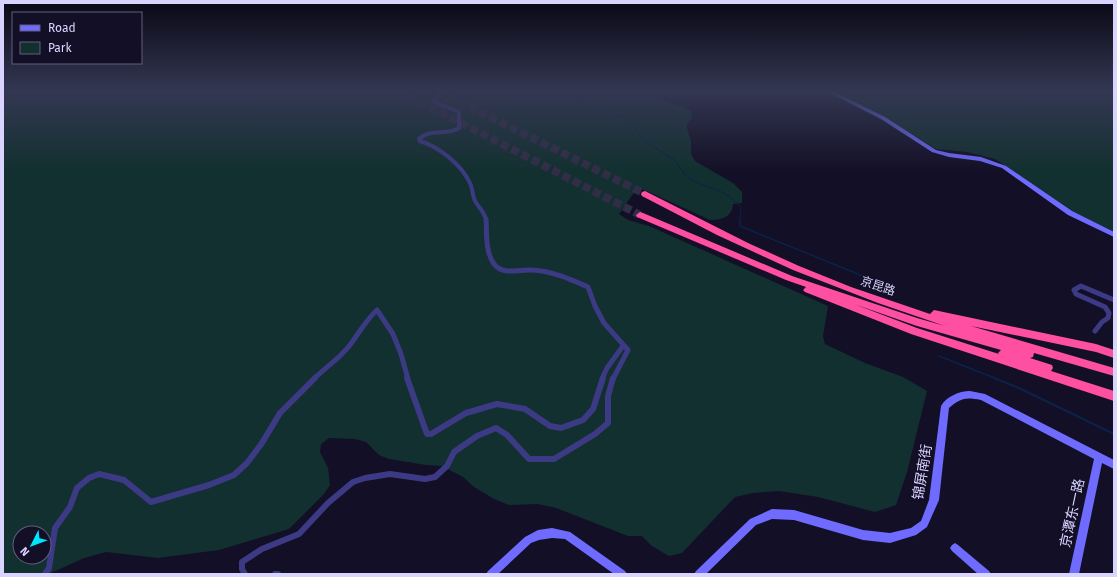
<svg xmlns="http://www.w3.org/2000/svg" width="1117" height="577" font-family="'Fira Sans','Noto Sans SC',sans-serif">
  <style>
    .green { fill: #12302f; fill-rule: evenodd }
    .lines { fill: none; stroke-linecap: round; stroke-linejoin: round }
    .stream-far2 { stroke: #0c2248; stroke-width: 1 }
    .stream-far1 { stroke: #0c2248; stroke-width: 1.5 }
    .stream { stroke: #0c2248; stroke-width: 2 }
    .highway-tunnel { stroke: #312d47; stroke-width: 8; stroke-dasharray: 8 3.5; stroke-linecap: butt }
    .street-far2 { stroke: #3d3a85; stroke-width: 4 }
    .street-far1 { stroke: #3d3a85; stroke-width: 5 }
    .street { stroke: #3d3a85; stroke-width: 6 }
    .secondary { fill: #6f6bff; fill-rule: evenodd }
    .highway { fill: #ff4fa3; fill-rule: evenodd }
    .labels { text-anchor: middle; stroke-width: 3; stroke-linejoin: round; paint-order: stroke }
    .street-label { font-size: 12px; fill: #d9d4ff; stroke: #130f26 }
    .near-street-label { font-size: 14px; fill: #d9d4ff; stroke: #130f26 }
  </style>
  <rect width="100%" height="100%" fill="#130f26"/>
  <!-- green -->
  <g class="green">
    <path d="M3 91H647C658 101 677 104 691 110L692 118 687 124V128L691 141V154L695 161 733 183 742 192V203L733 204C732 217 722 220 710 220L638 187 619 214 628 220 649 226 828 306 823 336 825 344 865 363 903 377 927 391 907 472 896 505 875 512 818 497 779 491 753 493 735 497 682 553 669 556 652 546 642 536H628L556 508 538 504 509 505 494 499 474 487 463 477 442 466 426 465 389 459 379 455 366 442 355 439 329 438 321 444 320 452 328 468 330 485 324 494 289 529 219 550 158 558 106 552 84 558 49 574H3ZM20 533H44V557H20Z"/>
    <polygon points="832,91 1114,91 1114,232 1072,212 995,159 968,152 936,149 900,127"/>
  </g>
  <g class="lines">
    <!-- stream-far2 -->
    <path class="stream-far2" d="M567 91 589 105 628 119C633 123 635 129 639 134 648 145 661 151 673 159 679 164 682 173 689 178 710 191 723 186 741 208L740 220"/>
    <!-- stream-far1 -->
    <g class="stream-far1">
      <polyline points="740,219 740,226 885,285"/>
      <polyline points="939,356 997,379"/>
    </g>
    <!-- stream -->
    <polyline class="stream" points="994,378 1019,388 1114,434"/>
    <!-- highway-tunnel -->
    <g class="highway-tunnel">
      <polyline points="399,91 640,215"/>
      <polyline points="438,91 645,194"/>
    </g>
    <!-- street-far2 -->
    <path class="street-far2" d="M441 91 434 102 459 112V128C447 136 430 128 419 139L420 141C439 147 461 164 470 183 473 189 472 195 475 201 479 208 484 211 486 220"/>
    <!-- street-far1 -->
    <g class="street-far1">
      <path d="M486 219C487 234 485 251 494 264 503 276 519 269 532 270 552 271 570 279 588 287L595 306 604 323 628 350 613 379"/>
      <polyline points="1095,331 1102,322 1108,318 1109,313 1105,307 1076,294 1074,290 1081,286 1114,300"/>
      <path d="M314 379C326 367 340 358 350 345 359 333 366 320 377 310L393 334 401 354 408 379"/>
      <polyline points="602,379 607,368 623,346"/>
    </g>
    <!-- street -->
    <g class="street">
      <polyline points="407,378 427,434 431,434 466,413 497,404 525,409 550,426 561,428 583,420 593,409 603,378"/>
      <polyline points="45,574 49,568 55,528 70,507 77,488 89,478 99,474 124,480 151,502 209,485 234,475 247,463 262,443 280,413 315,378"/>
      <polyline points="245,574 242,569 242,562 262,549 299,534 328,503 353,482 365,478 390,474 425,479 435,477 447,466 454,452 477,436 496,428 507,435 529,459 554,459 595,434 608,423 608,396 613,378"/>
      <polyline points="275,574 278,574"/>
    </g>
    <!-- secondary -->
    <g class="secondary">
      <polygon points="826,91 832,91 885,117 936,150 949,153 981,157 1006,166 1072,211 1114,232 1114,237 1068,215 1002,168 980,161 949,157 932,152 881,119"/>
      <path d="M970 391 985 394 1114 460V469L1102 463 1079 574H1069L1094 459 981 400C965 397 961 398 949 408L939 500 927 527 916 535 890 543 863 540 794 520 772 519 756 525 706 574H694L696 571 750 519 772 509 794 510 863 530 890 533 911 528 921 521 929 500 941 406C946 397 959 391 970 391Z"/>
      <polygon points="552,528 570,532 625,571 627,574 614,574 565,539 552,538 539,540 531,543 498,574 486,574 488,571 525,537 538,530"/>
      <polygon points="955,543 958,545 989,571 991,574 978,574 952,551 950,548 952,545"/>
    </g>
    <!-- highway -->
    <path class="highway" d="M645 191 748 243 799 266 851 287 930 314 934 310 1096 344 1114 350V358L1096 352 971 326 1114 368V376L1034 353 1033 357 1030 358 1052 365 1053 368 1051 371 1114 391V401L911 334 805 292 803 290 806 287 786 280 637 217 636 215 640 212 643 213 792 276 917 318 945 326 878 303 793 270 717 235 642 196 641 194 642 192ZM854 304 917 326 1001 350 998 353 999 354 917 328Z"/>
  </g>
  <!-- sky -->
  <linearGradient id="sky" x2="0" y2="1"><stop stop-color="#0a0815"/><stop offset="0.53" stop-color="#333752"/><stop offset="1" stop-color="#333752" stop-opacity="0"/></linearGradient>
  <rect width="1117" height="172" fill="url(#sky)"/>
  <g class="labels">
    <!-- street labels -->
    <g class="street-label">
      <text transform="translate(878 286) rotate(19)" y="4">京昆路</text>
    </g>
    <!-- near-street labels -->
    <g class="near-street-label">
      <text transform="translate(922 472) rotate(-81)" y="5">锦屏南街</text>
      <text transform="translate(1072 513) rotate(-78)" y="5">京潭东一路</text>
    </g>
  </g>
  <!-- border -->
  <rect width="1117" height="577" fill="none" stroke="#d9d4ff" stroke-width="8"/>
  <!-- legend -->
  <rect x="12" y="12" width="130" height="52" fill="#130f26" stroke="#625e7d"/>
  <rect x="20" y="25" width="20" height="6" fill="#6f6bff" stroke="#625e7d"/>
  <text x="48" y="32" font-size="12" fill="#d9d4ff">Road</text>
  <rect x="20" y="42" width="20" height="12" fill="#12302f" stroke="#625e7d"/>
  <text x="48" y="52" font-size="12" fill="#d9d4ff">Park</text>
  <!-- north arrow -->
  <g transform="translate(32 545) rotate(228)"><circle r="19" fill="#130f26" stroke="#625e7d"/>
  <path d="M0-3L7 15L0 10L-7 15Z" fill="#00e5ff"/>
  <text y="-6" font-size="11" font-weight="bold" text-anchor="middle" fill="#d9d4ff">N</text>
  </g>
</svg>
